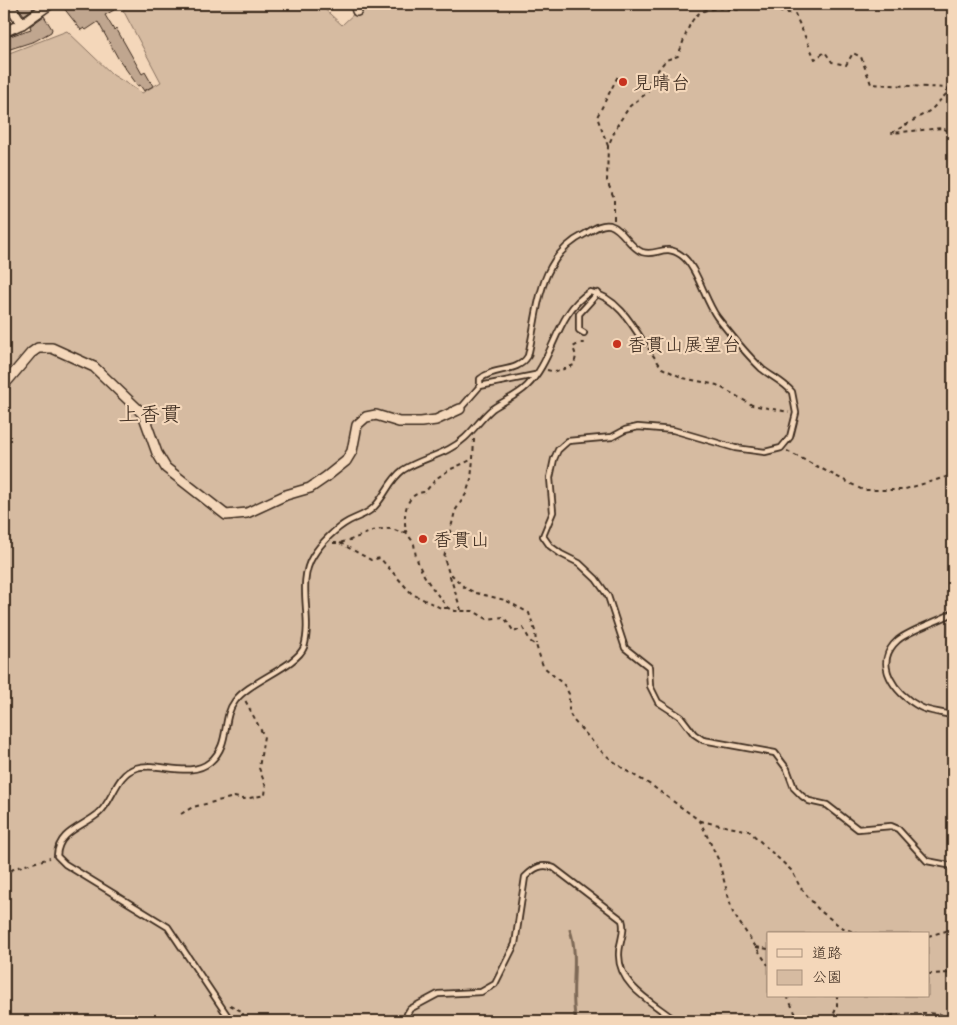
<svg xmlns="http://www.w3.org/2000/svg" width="957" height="1025" font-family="Itim,'Klee One',sans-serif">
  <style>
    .green { fill: #d6bba1; stroke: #887260; fill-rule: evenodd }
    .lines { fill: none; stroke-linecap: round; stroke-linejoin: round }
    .stream { stroke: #7e6956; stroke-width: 3 }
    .building { fill: #c0a68f; stroke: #3b2a1e }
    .service-casing { stroke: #3b2a1e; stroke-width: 8 }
    .minor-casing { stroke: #3b2a1e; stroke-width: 12 }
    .path { stroke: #3b2a1e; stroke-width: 2; stroke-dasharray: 4 4; stroke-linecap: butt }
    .service { stroke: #f4d7ba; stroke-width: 4.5 }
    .minor { stroke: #f4d7ba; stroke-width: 9 }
    .poi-dot { fill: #c8321e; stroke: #f4d7ba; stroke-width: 2 }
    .labels { text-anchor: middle; stroke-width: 4.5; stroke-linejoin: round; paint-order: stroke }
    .poi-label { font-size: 19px; fill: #3b2a1e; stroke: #f4d7ba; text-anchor: start }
    .quarter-label { font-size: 21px; fill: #3b2a1e; stroke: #f4d7ba }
  </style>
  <rect width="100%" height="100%" fill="#f4d7ba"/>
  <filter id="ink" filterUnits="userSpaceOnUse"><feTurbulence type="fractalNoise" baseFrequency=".02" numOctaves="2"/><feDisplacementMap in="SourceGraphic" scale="10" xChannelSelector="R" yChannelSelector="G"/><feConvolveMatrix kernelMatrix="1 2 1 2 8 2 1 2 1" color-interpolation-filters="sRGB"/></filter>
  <g filter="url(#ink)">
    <!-- green -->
    <path class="green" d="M135 4H319L342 25 359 9 358 4H953V1021H4V55L67 31 113 75 142 93 161 82 123 10ZM768 934H928V996H768Z"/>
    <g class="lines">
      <!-- stream -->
      <path class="stream" d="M570 930C580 959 569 991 576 1021"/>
    </g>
    <!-- building -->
    <g class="building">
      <polygon points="16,4 35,4 36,6 24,15"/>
      <polygon points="68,4 100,4 103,8 111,4 114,10 105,15 114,30 116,28 142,74 145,72 153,86 144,91 140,85 138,86 118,58 98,22 86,30 84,28 81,30 63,7"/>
      <polygon points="4,7 11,19 4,25"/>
      <polygon points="44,16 52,29 51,32 35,41 4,51 4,38 31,29 30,26"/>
    </g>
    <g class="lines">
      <!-- service casing -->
      <g class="service-casing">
        <g id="service">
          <polyline points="584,333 579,330 579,314 598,293"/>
          <path d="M535 375 480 386V379C495 366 517 374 528 356 539 309 537 258 585 234 592 230 601 223 610 225 623 229 629 247 642 252 657 257 664 243 681 255 697 266 705 301 717 317 731 335 746 354 762 369 772 377 784 382 792 392L796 413 790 437 781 448 765 452 735 448 673 430 638 427 625 430 612 437 568 441 558 450 554 459 550 478 553 512 543 536 550 546 561 554 579 563 596 579 608 596 625 648 649 667 650 686 658 702 681 717 694 734 703 740 775 753 787 769 794 788 802 796 809 801 827 805 858 829 891 826 898 829 927 861 953 866"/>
          <polyline points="460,409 480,386"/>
          <path d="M953 613C937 622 912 629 898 640 871 664 896 694 920 707 929 712 943 712 953 716"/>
          <path d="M227 1021V1015L168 927 65 864 57 856C58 831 83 827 99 813 113 801 116 774 136 768 158 761 190 779 210 762 231 744 221 719 235 701 248 682 297 666 304 647 313 618 296 583 313 556 321 543 336 528 349 521 357 517 365 515 372 509 384 499 389 480 403 470 417 461 434 457 449 449 470 438 476 423 492 409 503 401 517 396 527 386 554 360 556 312 590 292 615 296 631 322 644 343"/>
          <path d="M408 1021 407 1014 410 1009 438 994 481 992 495 984 515 944 525 877C534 868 542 863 554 868L622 920C626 932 619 942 619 954 618 986 654 1003 676 1021"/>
        </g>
      </g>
      <!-- minor casing -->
      <g class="minor-casing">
        <g id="minor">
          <polyline points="9,4 22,24"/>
          <polyline points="355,4 357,11"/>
          <polyline points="4,32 22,24 50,4"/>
          <polyline points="4,385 31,353 38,348 52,348 94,367 143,414 157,453 166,468 226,515 247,513 286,495 310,488 326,477 346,461 352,451 357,425 366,417 376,415 399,422 421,422 436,420 460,409"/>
        </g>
      </g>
      <!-- path -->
      <g class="path">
        <polyline points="774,4 781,12 795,14 815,59 825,52 832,62 846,65 853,53 861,57 871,84 947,88 949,91 931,110 892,133 942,128 953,133"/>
        <polyline points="608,146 597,117 618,76"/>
        <path d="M614 220V198L607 181 608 146 618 124 630 106 648 92 647 84 666 60 678 56C693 16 691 4 740 10L748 4"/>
        <polyline points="648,348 662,368 683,378 717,385 752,405 789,412"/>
        <polyline points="547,370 556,372 574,365 576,356 573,347 580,343 586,343"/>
        <path d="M474 439 473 459 449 470 437 478 425 492C405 493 403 515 406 531 407 535 412 539 414 544 415 549 415 554 417 559 422 577 437 594 448 608L455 611H473L487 619 504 617 514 632 523 628 531 642 536 645 543 666 565 686 569 694V712L573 720 603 753 625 770 651 785 700 821 718 859 733 913 768 965"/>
        <polyline points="787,451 863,490 902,490 953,475"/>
        <path d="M333 543C356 544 379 519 401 533L406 532"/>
        <polyline points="340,543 371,560 380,558 412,594 441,608 448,608"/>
        <polyline points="451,574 465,588 476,593 505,600 529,613 535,631 536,644"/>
        <polyline points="461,610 444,558 455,511 466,494 471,479 473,459"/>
        <polyline points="181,814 193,807 234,797 244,799 265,795 266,787 259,768 264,736 245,700"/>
        <polyline points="700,821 749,831 792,871 800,887 819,910 841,927 858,934"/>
        <polyline points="4,875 15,868 50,858"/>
        <polyline points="928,936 953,929"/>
        <polyline points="756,947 768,949"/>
        <polyline points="928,974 953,973"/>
        <polyline points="787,996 799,1021"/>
        <polyline points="230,1005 243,1012 243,1021"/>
        <polyline points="831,1021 837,1006 837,996"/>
        <path d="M875 1021C899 1011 928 1011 953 1017"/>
      </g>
      <!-- service -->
      <use href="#service" class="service"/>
      <!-- minor -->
      <use href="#minor" class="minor"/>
    </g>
  </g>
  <!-- markers -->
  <g class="poi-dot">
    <circle cx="623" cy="82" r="5"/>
    <circle cx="617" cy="344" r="5"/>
    <circle cx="423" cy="539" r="5"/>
  </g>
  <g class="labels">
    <!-- poi labels -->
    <g class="poi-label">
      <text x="633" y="89">見晴台</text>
      <text x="627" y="351">香貫山展望台</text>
      <text x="433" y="546">香貫山</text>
    </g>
    <!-- quarter labels -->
    <g class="quarter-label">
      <text x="150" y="421">上香貫</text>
    </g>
  </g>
  <!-- margin -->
  <rect width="957" height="1025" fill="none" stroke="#f4d7ba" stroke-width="20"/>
  <rect x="10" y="10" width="937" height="1005" fill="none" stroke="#3b2a1e" stroke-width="2" filter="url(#ink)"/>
  <!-- legend -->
  <rect x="767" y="932" width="162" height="65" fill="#f4d7ba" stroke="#aa927c"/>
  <rect x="777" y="949" width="25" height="8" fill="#f4d7ba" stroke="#aa927c"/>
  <text x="812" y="958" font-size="15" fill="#3b2a1e">道路</text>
  <rect x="777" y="970" width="25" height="15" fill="#d6bba1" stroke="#aa927c"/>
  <text x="812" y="982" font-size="15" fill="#3b2a1e">公園</text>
</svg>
